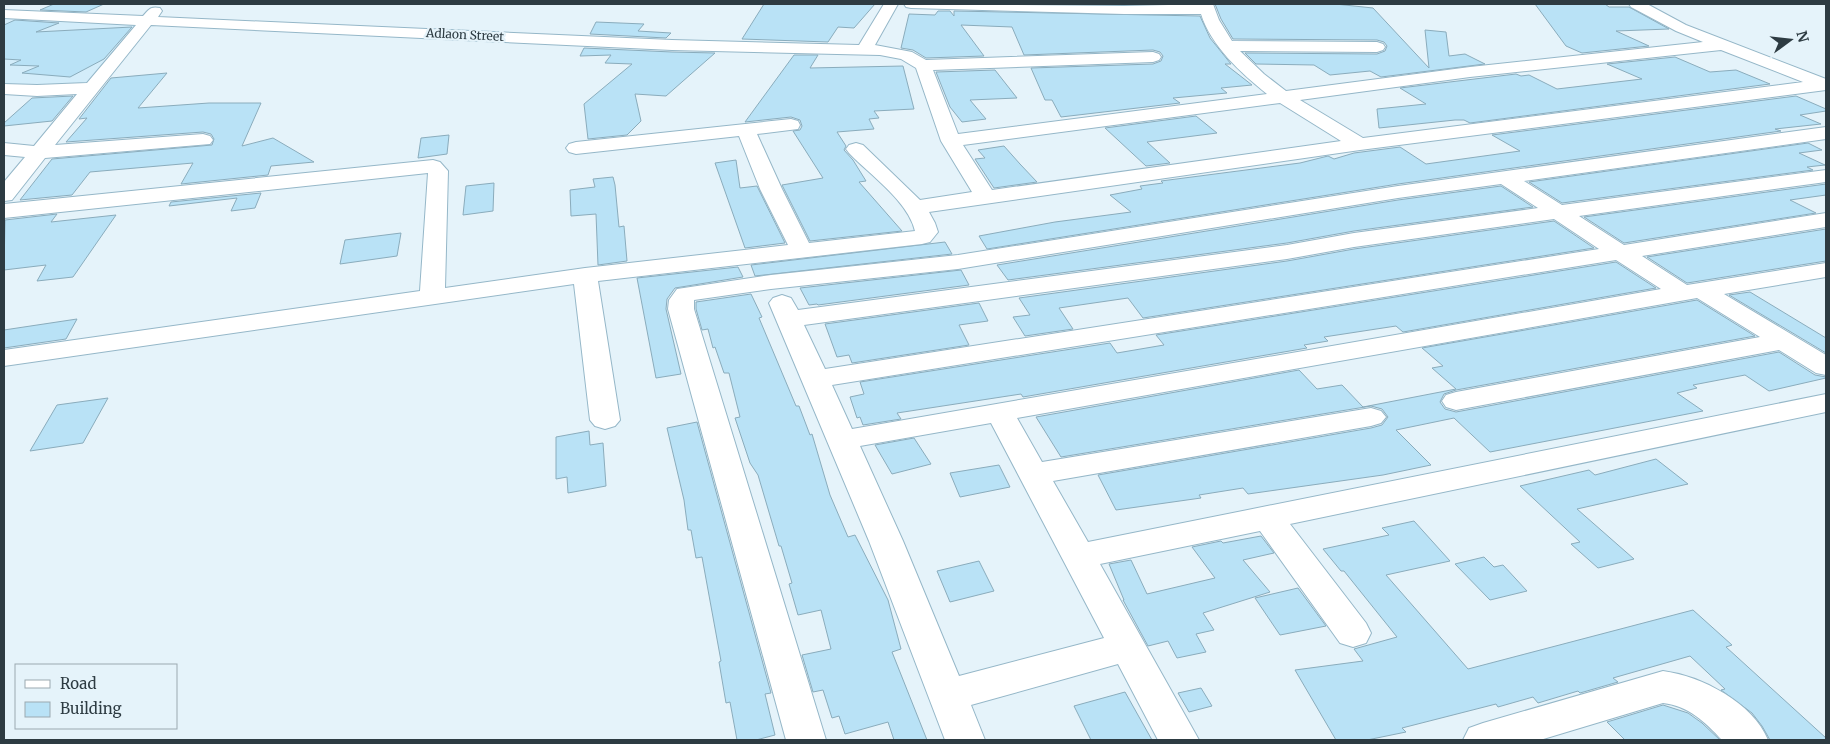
<svg xmlns="http://www.w3.org/2000/svg" width="1830" height="744" font-family="Merriweather,serif">
  <style>
    .built { fill: #d3edfa }
    .building { fill: #b9e2f6; stroke: #8aacbc }
    .lines { fill: none; stroke-linecap: round; stroke-linejoin: round }
    .minor-casing { stroke: #95b7c8; stroke-width: 2 }
    .minor { fill: #fff; fill-rule: evenodd }
    .labels { text-anchor: middle; stroke-width: 4.5; stroke-linejoin: round; paint-order: stroke }
    .far-street-label { font-size: 12px; fill: #2d3b42; stroke: #e5f3fa }
  </style>
  <rect width="100%" height="100%" fill="#e5f3fa"/>
  <!-- built -->
  <polygon class="built" points="4,15 129,21 139,24 89,87 16,86 4,84"/>
  <!-- building -->
  <g class="building">
    <polygon points="54,4 104,4 86,12 40,10"/>
    <polygon points="764,4 875,4 854,28 838,27 828,42 742,39"/>
    <polygon points="1215,4 1335,4 1373,8 1429,68 1425,30 1446,32 1449,56 1465,54 1485,64 1381,77 1370,71 1330,75 1314,65 1256,64 1245,53 1377,54 1385,51 1387,46 1384,42 1377,40 1233,39 1221,19"/>
    <polygon points="1535,4 1605,4 1609,7 1629,7 1669,29 1616,31 1649,46 1582,53 1566,46"/>
    <polygon points="938,11 950,11 954,16 954,11 1200,16 1210,38 1231,64 1225,64 1252,85 1221,88 1227,93 1173,98 1180,103 1061,117 1052,100 1045,100 1031,68 1153,64 1161,61 1163,56 1160,52 1153,50 1024,55 1012,27 961,25 984,56 926,58 913,50 901,48 909,14 935,15"/>
    <polygon points="15,20 59,23 36,32 132,27 104,59 70,77 22,73 39,66 10,65 21,60 4,59 4,25"/>
    <polygon points="596,22 644,24 638,31 671,33 666,38 590,34"/>
    <polygon points="584,48 672,52 715,53 666,96 635,94 641,121 627,135 588,139 584,104 632,64 605,63 611,55 580,56"/>
    <polygon points="794,55 818,55 810,68 903,66 914,109 874,111 879,118 869,119 874,129 837,132 846,146 844,150 853,160 866,181 859,182 902,231 810,241 782,185 823,178 793,131 800,130 802,126 800,120 791,117 745,122"/>
    <polygon points="1675,57 1710,72 1736,70 1770,84 1470,123 1464,120 1455,120 1379,128 1377,109 1426,104 1400,88 1516,74 1521,76 1529,75 1557,89 1642,79 1607,64"/>
    <polygon points="995,70 1017,98 970,100 986,119 962,122 950,107 936,72"/>
    <polygon points="167,73 138,108 209,103 261,103 242,146 273,138 314,162 271,166 268,175 181,184 193,163 90,172 72,195 20,200 52,159 212,145 214,139 211,134 203,132 66,142 87,118 79,119 111,78"/>
    <polygon points="73,96 52,121 4,126 4,123 32,98"/>
    <polygon points="1796,96 1826,109 1826,111 1800,115 1821,124 1775,129 1781,131 1398,184 987,249 979,236 1055,222 1131,212 1110,195 1142,189 1140,186 1163,183 1161,181 1300,163 1328,156 1334,159 1354,153 1400,147 1426,164 1520,151 1492,135"/>
    <polygon points="1196,116 1217,133 1147,142 1170,163 1146,166 1105,128"/>
    <polygon points="449,135 447,154 418,158 421,138"/>
    <polygon points="1808,143 1822,150 1799,153 1825,165 1807,167 1813,170 1562,203 1529,182"/>
    <polygon points="1004,146 1020,164 1037,182 994,188 975,159 985,158 978,150"/>
    <polygon points="736,160 740,188 757,186 785,243 745,248 715,163"/>
    <polygon points="613,177 615,185 619,227 624,226 627,261 598,265 596,214 571,216 570,190 595,187 593,179"/>
    <polygon points="494,183 493,211 463,215 466,186"/>
    <polygon points="1826,184 1826,195 1790,200 1816,213 1624,243 1584,217"/>
    <polygon points="1501,186 1533,207 1354,231 1287,243 1008,280 997,265 1398,200"/>
    <polygon points="261,193 255,208 231,211 237,198 169,206 171,202"/>
    <polygon points="57,214 51,222 116,215 73,277 37,281 46,265 4,270 5,220"/>
    <polygon points="1554,221 1594,248 1143,318 1128,298 1059,308 1073,329 1025,336 1013,317 1030,315 1019,298 1287,261 1354,249"/>
    <polygon points="1826,229 1826,261 1687,283 1647,257"/>
    <polygon points="401,233 397,256 340,264 345,240"/>
    <polygon points="945,242 952,254 755,276 751,265"/>
    <polygon points="1616,262 1656,288 1403,332 1396,326 1324,337 1328,341 1304,345 1307,348 1023,397 1021,394 897,413 901,419 863,425 860,417 857,418 850,397 864,394 860,382 1110,343 1117,353 1164,345 1156,335"/>
    <polygon points="738,267 743,277 675,288 667,299 666,309 681,374 656,378 637,278"/>
    <polygon points="961,270 969,285 818,305 817,304 809,305 800,288"/>
    <polygon points="1750,292 1826,338 1826,353 1729,295"/>
    <polygon points="751,294 762,317 759,318 796,406 799,406 810,435 812,434 830,495 848,537 855,535 888,600 901,649 892,652 927,740 894,740 888,722 845,734 839,716 832,718 823,690 813,692 802,655 831,649 821,610 798,615 789,584 792,583 781,546 779,546 758,475 750,463 735,418 740,417 729,373 724,373 715,347 713,348 708,329 702,330 696,309 696,302"/>
    <polygon points="1697,300 1755,336 1456,390 1444,394 1440,402 1445,409 1456,412 1779,352 1815,375 1826,377 1826,378 1769,391 1745,375 1693,385 1697,388 1677,393 1703,411 1490,452 1454,418 1396,430 1431,465 1383,475 1248,494 1243,488 1199,495 1201,498 1116,510 1098,475 1371,428 1382,425 1388,417 1382,409 1371,406 1061,457 1036,417 1299,370 1317,389 1342,385 1363,407 1456,389 1432,368 1443,366 1422,348"/>
    <polygon points="979,303 988,321 959,325 969,345 852,363 849,355 837,357 825,324"/>
    <polygon points="77,319 66,339 4,348 4,330"/>
    <polygon points="108,398 83,443 30,451 57,405"/>
    <polygon points="697,422 771,693 765,694 775,735 756,740 737,740 730,702 726,703 719,662 721,661 702,557 696,558 691,530 688,530 684,500 667,428"/>
    <polygon points="589,431 590,445 603,443 606,486 568,493 567,477 556,479 556,437"/>
    <polygon points="914,438 931,464 892,474 875,445"/>
    <polygon points="1656,459 1688,484 1577,509 1634,559 1598,568 1571,544 1580,542 1520,486 1589,470 1595,475"/>
    <polygon points="999,465 1010,487 960,497 950,473"/>
    <polygon points="1414,521 1450,561 1386,575 1468,669 1693,610 1732,645 1726,647 1826,738 1826,740 1770,740 1762,726 1752,713 1721,690 1725,689 1690,656 1613,678 1618,682 1580,693 1578,691 1538,703 1533,697 1498,707 1496,704 1402,728 1406,732 1367,740 1336,740 1295,670 1363,661 1354,649 1397,637 1344,571 1341,571 1323,549 1389,535 1382,528"/>
    <polygon points="1261,536 1274,553 1243,560 1270,592 1203,613 1214,630 1196,634 1206,652 1177,658 1168,641 1148,646 1123,600 1124,600 1109,564 1131,560 1147,594 1215,578 1192,547 1221,541 1223,543"/>
    <polygon points="1484,557 1494,567 1503,565 1527,591 1490,600 1455,564"/>
    <polygon points="979,561 994,591 950,602 937,571"/>
    <polygon points="1298,588 1326,626 1280,635 1255,598"/>
    <polygon points="1201,688 1212,706 1189,712 1178,693"/>
    <polygon points="1125,692 1152,740 1091,740 1074,706"/>
    <polygon points="1663,705 1688,713 1702,723 1720,740 1625,740 1607,722"/>
  </g>
  <g class="lines">
    <!-- minor casing -->
    <g class="minor-casing">
      <g id="minor">
        <path d="M884 4H898L875 45 912 52 926 60 1153 52 1159 54 1161 57 1159 60 1153 62 933 70 958 134 1267 94C1241 73 1211 46 1201 14H1124L911 8 906 7 904 4 1124 6 1213 4 1219 20 1232 41 1377 42 1383 44 1385 47 1383 50 1377 52 1240 51 1264 74 1286 91 1470 67 1703 42 1676 31 1631 7 1629 4H1647L1686 25 1826 79V90L1360 150 929 212 935 223 938 232 930 242 922 244 598 281 620 420 615 426 605 429 595 426 590 420 574 284 4 366V350L420 291 428 173 4 218V204L433 160 440 162 448 171 445 288 585 268 788 245 760 189 739 136 576 154 569 152 566 148 569 144 576 142 791 119 798 121 800 125 798 129 757 134 782 189 809 243 915 231C908 201 870 175 849 153L846 149 849 145 856 143 863 145 920 200 972 192 941 141 916 68 901 59 880 55 672 50 151 25 55 145 203 134 210 136 213 140 210 144 45 158 12 200 4 201V182L25 157 4 155V143L34 146 77 94 37 96 4 94V84L37 85 87 83 136 25 4 18V10L143 16C149 9 151 6 160 8L162 11 158 17 672 40 859 45ZM1721 50 1803 82 1363 138 1300 100 1470 77ZM1280 103 1341 141 992 190 963 145Z"/>
        <path d="M1826 127V139L1524 181 1562 205 1826 170V182L1579 216 1624 245 1826 213V227L1642 256 1687 285 1826 263V277L1724 294 1826 355V375L1816 373 1779 350 1456 410 1446 407 1442 401 1446 395 1456 392 1760 337 1697 298 1017 418 1042 462 1371 408 1381 411 1386 417 1381 423 1371 426 1053 481 1088 542 1826 394V412L1290 524 1366 623 1371 633 1366 643 1353 647 1340 643 1260 531 1100 564 1199 740H1158L1118 664 971 705 985 740H945L869 541 769 303 773 298 782 295 791 298 798 310 1287 245 1354 233 1538 208 1501 184 1398 198 958 269 771 289 694 300V309L826 740H786L668 309 669 300 677 289 771 275 958 255 1398 186ZM1554 219 1599 249 825 369 804 325 1287 259 1354 247ZM1616 260 1661 289 852 429 832 385ZM991 423 1104 638 959 676 903 541 860 446Z"/>
        <path d="M1663 671C1702 676 1753 703 1768 740H1722C1705 722 1689 706 1663 703L1540 740H1463L1469 728 1483 723Z"/>
      </g>
    </g>
    <!-- minor -->
    <use href="#minor" class="minor"/>
  </g>
  <g class="labels">
    <!-- far-street labels -->
    <g class="far-street-label">
      <text transform="translate(465 35) rotate(3)" y="4">Adlaon Street</text>
    </g>
  </g>
  <!-- border -->
  <rect width="1830" height="744" fill="none" stroke="#2d3b42" stroke-width="10"/>
  <!-- legend -->
  <rect x="15" y="664" width="162" height="65" fill="#e5f3fa" stroke="#9ba9b0"/>
  <rect x="25" y="680" width="25" height="8" fill="#ffffff" stroke="#9ba9b0"/>
  <text x="60" y="689" font-size="15" fill="#2d3b42">Road</text>
  <rect x="25" y="702" width="25" height="15" fill="#b9e2f6" stroke="#9ba9b0"/>
  <text x="60" y="714" font-size="15" fill="#2d3b42">Building</text>
  <!-- north arrow -->
  <g transform="translate(1790 40) rotate(75)" stroke="#e5f3fa" stroke-width="4" paint-order="stroke">
  <path d="M0-4L9 19L0 12L-9 19Z" fill="#2d3b42"/>
  <text y="-8" font-size="14" font-weight="bold" text-anchor="middle" fill="#2d3b42">N</text>
  </g>
</svg>
